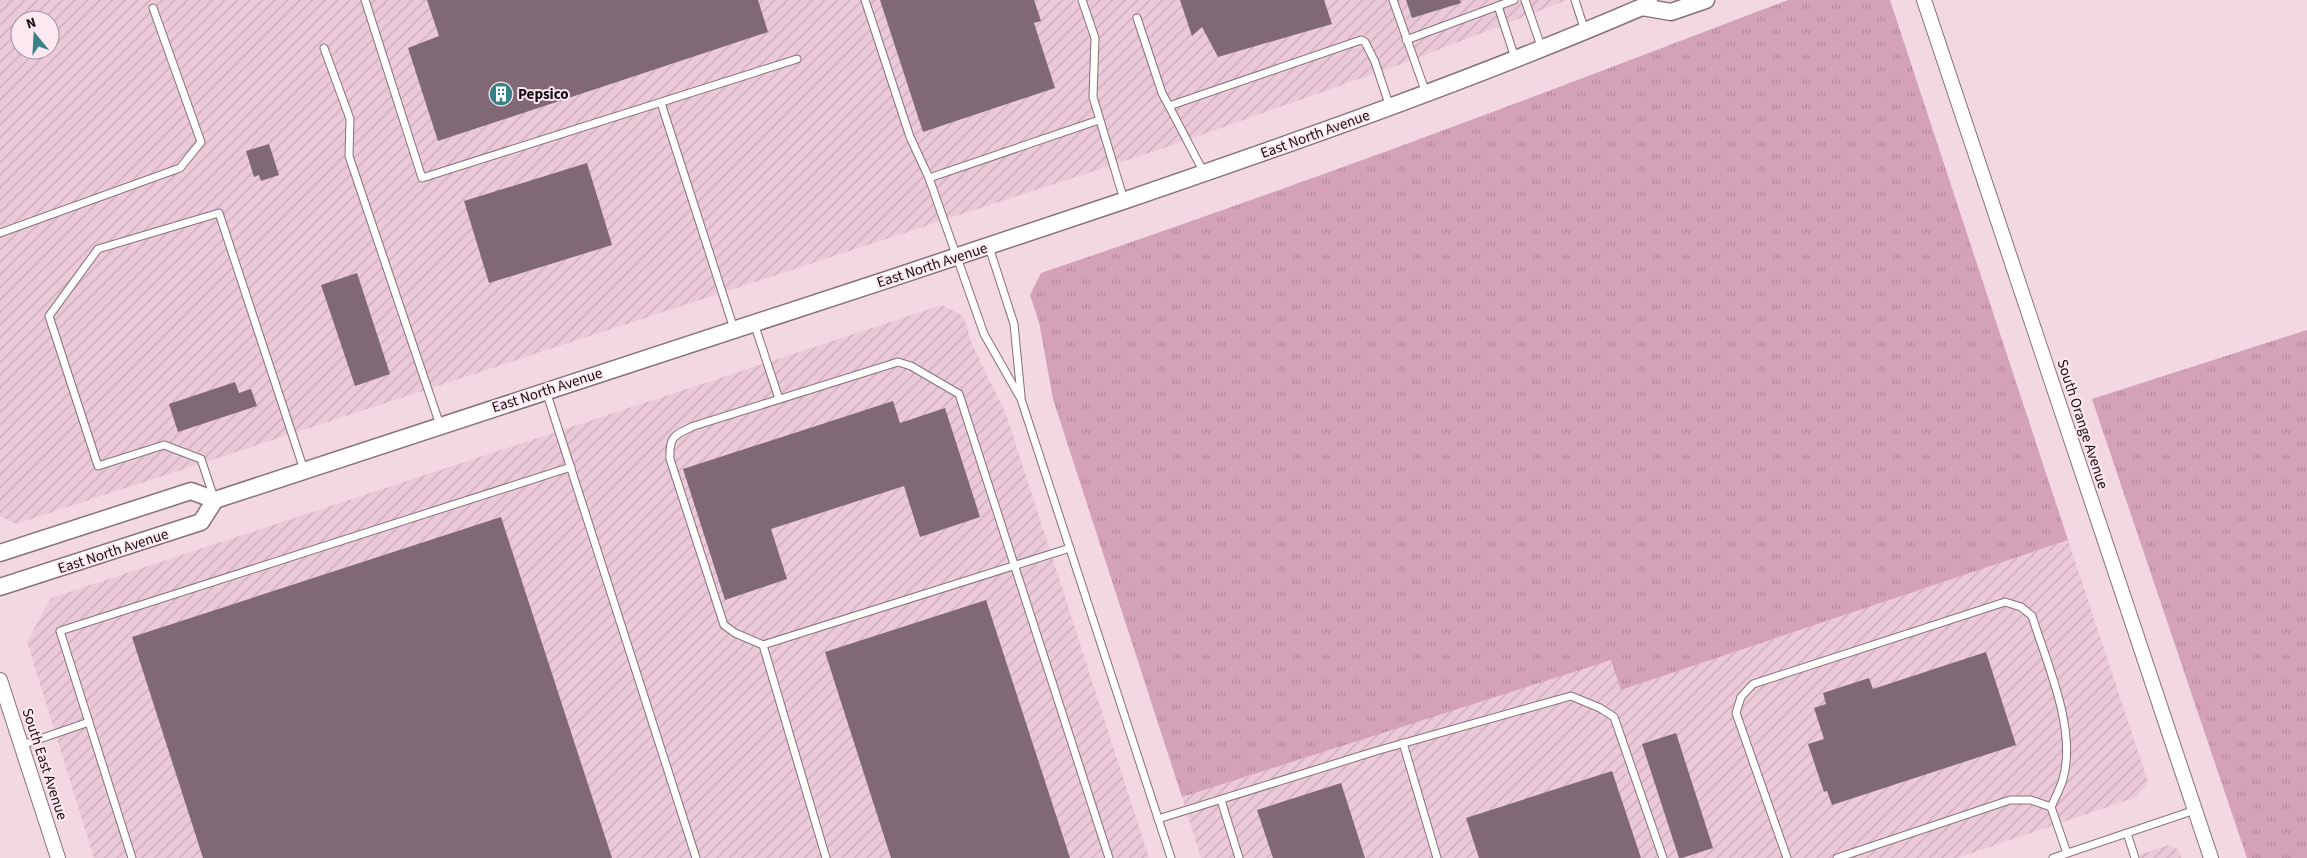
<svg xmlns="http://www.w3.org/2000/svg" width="2307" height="858" font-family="'Source Sans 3',sans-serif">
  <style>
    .industrial { fill: url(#industrial-furrows); fill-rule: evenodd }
    .grass { fill: url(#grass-tufts) }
    .building { fill: #806974 }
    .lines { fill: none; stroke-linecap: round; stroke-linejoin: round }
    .service-casing { stroke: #88707b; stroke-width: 9 }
    .minor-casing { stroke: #88707b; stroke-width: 16 }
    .tertiary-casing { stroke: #88707b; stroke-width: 19 }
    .service { stroke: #fff; stroke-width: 7 }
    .minor { stroke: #fff; stroke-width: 14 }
    .tertiary { stroke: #fff; stroke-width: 16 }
    .labels { text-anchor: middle; stroke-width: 4; stroke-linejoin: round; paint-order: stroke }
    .poi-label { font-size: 15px; font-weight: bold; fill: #150c10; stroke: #fde7f1; text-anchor: start }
    .street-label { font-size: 15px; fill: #150c10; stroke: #fde7f1 }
  </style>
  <defs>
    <pattern id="industrial-furrows" width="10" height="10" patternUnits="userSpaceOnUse" patternTransform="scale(1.25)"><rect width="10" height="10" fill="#ecc9d8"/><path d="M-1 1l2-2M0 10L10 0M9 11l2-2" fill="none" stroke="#caabb8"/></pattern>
    <pattern id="grass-tufts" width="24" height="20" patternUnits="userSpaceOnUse" patternTransform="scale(1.25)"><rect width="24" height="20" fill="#d3a1b8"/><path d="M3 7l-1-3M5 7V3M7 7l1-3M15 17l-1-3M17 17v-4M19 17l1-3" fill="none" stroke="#b4899d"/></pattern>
  </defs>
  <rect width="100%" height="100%" fill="#f3d8e4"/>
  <!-- industrial -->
  <g class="industrial">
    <path d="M0 0H1567L1407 62 1170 146 16 524 0 516ZM20 20H50V50H20Z"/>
    <polygon points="942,305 963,316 972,344 1006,414 1149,858 94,858 27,642 51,598"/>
    <polygon points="2068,540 2148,782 2137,797 1957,858 1201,858 1182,797 1611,659 1621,690"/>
    <polygon points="2169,845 2179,850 2181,858 2129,858"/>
  </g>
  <!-- grass -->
  <g class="grass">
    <path d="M1788 0H1890L2068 540 1621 690 1611 660 1182 797 1053 399 1039 322 1030 295 1041 273C1293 188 1540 95 1788 0Z"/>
    <polygon points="2307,330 2307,858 2247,858 2092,399"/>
  </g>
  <!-- building -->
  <g class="building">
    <polygon points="427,0 758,0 768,32 438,141 408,48 439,36"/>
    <polygon points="880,0 1034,0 1041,21 1034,23 1055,88 923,132"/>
    <polygon points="1180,0 1324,0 1332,24 1218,57 1202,27 1192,36"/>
    <polygon points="1406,0 1460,0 1461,3 1412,18"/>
    <polygon points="269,144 279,175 261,181 259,175 254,177 246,151"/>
    <polygon points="587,163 612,245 489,283 464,201"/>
    <polygon points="357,273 390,374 355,386 321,285"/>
    <polygon points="235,382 239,393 251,389 257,406 178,432 169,404"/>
    <polygon points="893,401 900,423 945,408 980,517 920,537 904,486 771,529 787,579 725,600 683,469"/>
    <polygon points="501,517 612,858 203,858 132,637"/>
    <polygon points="986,600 1070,858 891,858 825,652"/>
    <polygon points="1986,652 2016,745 1832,805 1827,791 1824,792 1808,744 1824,739 1814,708 1826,704 1823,693 1869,678 1873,689"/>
    <polygon points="1676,733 1713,848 1682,858 1679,858 1642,744"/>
    <polygon points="1612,771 1641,858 1479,858 1466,818"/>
    <polygon points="1341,783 1365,858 1273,858 1257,810"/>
  </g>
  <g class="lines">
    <!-- service casing -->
    <g class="service-casing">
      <g id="service">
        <polyline points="365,0 422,178 797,59"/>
        <polyline points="865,0 910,137 929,178 984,334 1021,399 1171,858"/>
        <polyline points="1082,0 1095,38 1093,97 1124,200"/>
        <polyline points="1393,0 1426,93"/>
        <polyline points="1525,0 1542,49"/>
        <polyline points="1575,0 1585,31"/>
        <polyline points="1498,6 1515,58"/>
        <polyline points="1137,18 1162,93 1169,106"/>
        <polyline points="1406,40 1514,0"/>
        <polyline points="324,48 350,119 349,156 440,425"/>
        <polyline points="661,103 734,329"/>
        <polyline points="1204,173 1169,106 1361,40 1365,42 1375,62 1390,107"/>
        <polyline points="929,178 1099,120"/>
        <polyline points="0,233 180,168 201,142 153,8"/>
        <polyline points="989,247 1014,324 1021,396"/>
        <polyline points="754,323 779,399"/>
        <polyline points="546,391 696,858"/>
        <polyline points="214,498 201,459 164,445 98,466 49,316 98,249 219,213 304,470"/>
        <path d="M763 645 735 633 724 625 670 459C669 435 675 435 694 426L898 362 911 366 959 394 1109 858"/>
        <polyline points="1403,743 1437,858"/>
        <polyline points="22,745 89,722"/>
        <polyline points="1221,800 1239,858"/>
        <polyline points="1158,819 1376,751 1571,696 1600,708 1614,717 1663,858"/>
        <polyline points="2127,833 2135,858"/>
        <polyline points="132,858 60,631 571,467"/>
        <polyline points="826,858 763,645 1070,548"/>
        <path d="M1787 858 1736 713 1741 697 1753 684 2005 602 2021 607 2032 616C2047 664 2077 729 2063 779 2060 789 2055 798 2051 807"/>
        <polyline points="1837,858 2010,800 2031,800 2051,807 2067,853"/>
        <polyline points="2053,858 2195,810"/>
      </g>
    </g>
    <!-- minor casing -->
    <g class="minor-casing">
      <g id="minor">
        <polyline points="1924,0 2211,858"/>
        <polyline points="0,680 58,858"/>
      </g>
    </g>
    <!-- tertiary casing -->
    <g class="tertiary-casing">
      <g id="tertiary">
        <polyline points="1642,7 1671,12 1706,0"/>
        <path d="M0 553 191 491 215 500C517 400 821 303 1123 201 1298 141 1472 80 1642 7L1649 0"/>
        <polyline points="0,587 201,522 215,500"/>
      </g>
    </g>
    <!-- service -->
    <use href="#service" class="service"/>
    <!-- minor -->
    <use href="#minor" class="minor"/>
    <!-- tertiary -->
    <use href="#tertiary" class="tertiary"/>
  </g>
  <!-- icons -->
  <defs>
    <g id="building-disc" transform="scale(1.25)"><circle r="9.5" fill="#388184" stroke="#fde7f1"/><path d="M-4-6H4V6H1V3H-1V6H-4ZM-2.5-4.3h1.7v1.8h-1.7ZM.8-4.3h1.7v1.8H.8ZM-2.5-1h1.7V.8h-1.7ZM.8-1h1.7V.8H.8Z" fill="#fff"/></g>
  </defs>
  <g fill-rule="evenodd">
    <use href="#building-disc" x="501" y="94"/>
  </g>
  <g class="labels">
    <!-- poi labels -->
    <g class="poi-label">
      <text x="518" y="99">Pepsico</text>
    </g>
    <!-- street labels -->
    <g class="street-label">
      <text transform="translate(1315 134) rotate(-20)" y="5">East North Avenue</text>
      <text transform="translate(932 265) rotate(-18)" y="5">East North Avenue</text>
      <text transform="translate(547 390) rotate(-18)" y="5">East North Avenue</text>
      <text transform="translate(2083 424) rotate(72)" y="5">South Orange Avenue</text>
      <text transform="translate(113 551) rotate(-18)" y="5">East North Avenue</text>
      <text transform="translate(45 764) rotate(72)" y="5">South East Avenue</text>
    </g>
  </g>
  <!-- north arrow -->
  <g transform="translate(35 35) rotate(342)"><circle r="24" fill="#fde7f1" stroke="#a08f97"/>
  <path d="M0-4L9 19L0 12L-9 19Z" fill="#388184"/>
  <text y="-8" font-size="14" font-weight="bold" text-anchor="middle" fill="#150c10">N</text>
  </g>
</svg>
